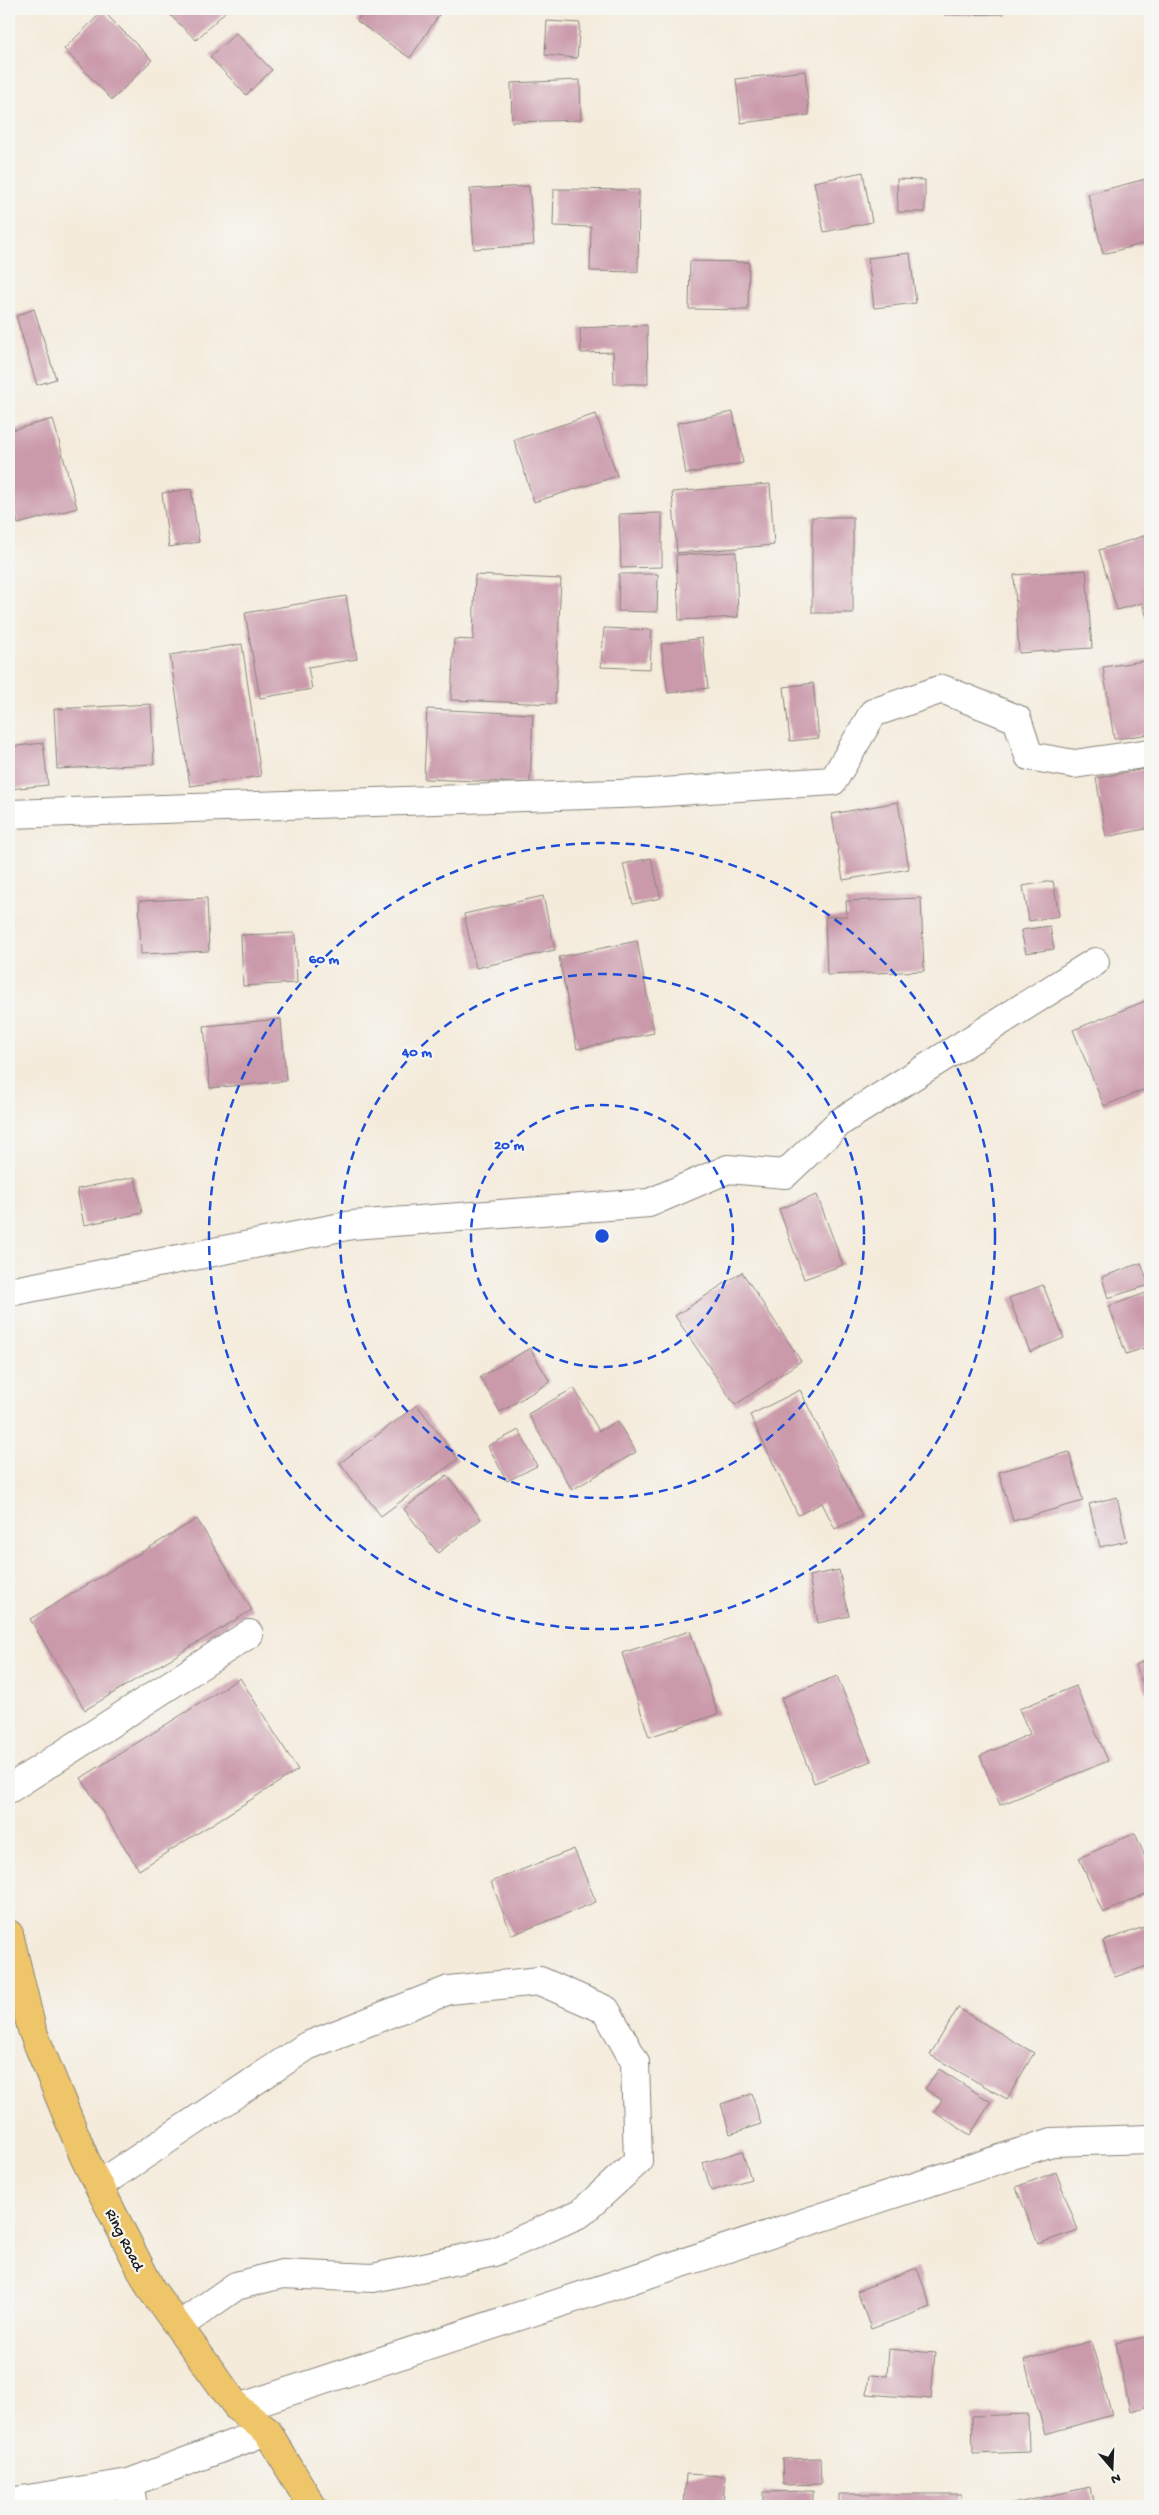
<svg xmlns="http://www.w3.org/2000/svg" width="1159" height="2515" font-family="'Gochi Hand',sans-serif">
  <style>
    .building { fill: #ca9aab }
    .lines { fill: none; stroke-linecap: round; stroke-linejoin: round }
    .minor-casing { stroke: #88847c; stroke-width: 30 }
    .major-casing { stroke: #88847c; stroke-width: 30 }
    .minor { stroke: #fff; stroke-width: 28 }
    .major { stroke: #eec569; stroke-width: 28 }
    .ring { fill: none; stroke: #1d4ed8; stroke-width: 2.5; stroke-dasharray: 9 6 }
    .labels { text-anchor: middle; stroke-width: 4.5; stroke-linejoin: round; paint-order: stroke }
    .street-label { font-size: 16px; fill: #1c1c1c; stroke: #f6f6f2 }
    .centre { fill: #1d4ed8; stroke: #f6f6f2; stroke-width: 2.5 }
    .ring-label { font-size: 15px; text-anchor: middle; font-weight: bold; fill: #1d4ed8; stroke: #f6f6f2; stroke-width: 4.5; stroke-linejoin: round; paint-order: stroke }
  </style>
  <rect width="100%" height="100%" fill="#f6f6f2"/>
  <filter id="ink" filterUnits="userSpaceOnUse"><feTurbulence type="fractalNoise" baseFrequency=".02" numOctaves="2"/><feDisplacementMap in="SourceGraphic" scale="10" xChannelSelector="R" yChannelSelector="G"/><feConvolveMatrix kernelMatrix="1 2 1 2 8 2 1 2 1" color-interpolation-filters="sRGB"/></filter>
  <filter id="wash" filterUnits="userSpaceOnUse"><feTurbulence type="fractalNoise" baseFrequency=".0096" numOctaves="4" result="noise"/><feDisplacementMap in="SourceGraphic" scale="20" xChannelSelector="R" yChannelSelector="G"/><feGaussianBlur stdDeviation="1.12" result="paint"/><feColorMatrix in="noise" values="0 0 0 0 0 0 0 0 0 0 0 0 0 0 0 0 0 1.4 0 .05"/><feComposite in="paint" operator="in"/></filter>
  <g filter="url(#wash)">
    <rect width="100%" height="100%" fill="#f4ebdb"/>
    <g id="blocks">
      <!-- building -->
      <g class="building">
        <polygon points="164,9 228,9 196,40"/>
        <polygon points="365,9 443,9 410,58 357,21"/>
        <polygon points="944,9 1005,9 1004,14 944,15"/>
        <polygon points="103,11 152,60 112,100 64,49"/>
        <polygon points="547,21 580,23 577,58 545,55"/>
        <polygon points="236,33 272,70 246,95 210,57"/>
        <polygon points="805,71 809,115 741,123 736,79"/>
        <polygon points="580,80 581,120 512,122 511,83"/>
        <polygon points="863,172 872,222 824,232 814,182"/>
        <polygon points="1150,178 1150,242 1103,254 1088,194"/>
        <polygon points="897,179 925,180 925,212 898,212"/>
        <polygon points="529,186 534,245 474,249 470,189"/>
        <polygon points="554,189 639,190 638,272 590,271 591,227 553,226"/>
        <polygon points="910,253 916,303 874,308 868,258"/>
        <polygon points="690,261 749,262 748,310 689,309"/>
        <polygon points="34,309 56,379 37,385 16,316"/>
        <polygon points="647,325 648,384 614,384 613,352 581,353 580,328"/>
        <polygon points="733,412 743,463 686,474 677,423"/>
        <polygon points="596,414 617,476 534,502 514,440"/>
        <polygon points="53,419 77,508 18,524 9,489 9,431"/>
        <polygon points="770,484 774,545 677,553 672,492"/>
        <polygon points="191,489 199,542 169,547 162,493"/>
        <polygon points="662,513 662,567 621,568 619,514"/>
        <rect x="812" y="517" width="41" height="96"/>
        <polygon points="1150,534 1150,626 1142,603 1117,610 1099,550"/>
        <polygon points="736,552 738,617 679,620 676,555"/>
        <polygon points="1086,570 1092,648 1019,653 1014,575"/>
        <polygon points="619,574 658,574 657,612 618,611"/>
        <polygon points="475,575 561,579 555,704 451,700 454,639 473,640"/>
        <polygon points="346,596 357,659 308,667 312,689 260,698 245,613"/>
        <polygon points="604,628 652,630 650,669 601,667"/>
        <polygon points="702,638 708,688 668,693 661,644"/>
        <polygon points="242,644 261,776 190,786 170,655"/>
        <polygon points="1150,660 1150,734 1114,739 1103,667"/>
        <polygon points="813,683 819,738 790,741 784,687"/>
        <polygon points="151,704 154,764 57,769 54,709"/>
        <polygon points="427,709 533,714 530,783 424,779"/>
        <polygon points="43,743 48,785 9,789 9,747"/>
        <polygon points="1150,768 1150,828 1106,837 1096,778"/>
        <polygon points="898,802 909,869 843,880 832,814"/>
        <polygon points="651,858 661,898 633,904 623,864"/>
        <polygon points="1053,881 1059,916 1029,921 1023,886"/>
        <polygon points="543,896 555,950 476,968 464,914"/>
        <polygon points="207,898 209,951 141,954 139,901"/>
        <polygon points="921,898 924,971 827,975 825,917 847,916 846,901"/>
        <polygon points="1050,926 1054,949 1026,953 1021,930"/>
        <polygon points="295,933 297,983 243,986 241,935"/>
        <polygon points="637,941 654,1033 577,1049 559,957"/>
        <polygon points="1150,999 1150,1087 1104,1106 1073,1030"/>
        <polygon points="281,1019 286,1081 210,1088 204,1026"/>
        <polygon points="135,1177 142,1213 84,1225 77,1189"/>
        <polygon points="817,1195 843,1265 804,1279 779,1209"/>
        <polygon points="1141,1263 1149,1285 1108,1298 1102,1277"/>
        <polygon points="742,1272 801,1361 735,1405 675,1316"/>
        <polygon points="1043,1285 1064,1338 1030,1352 1009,1298"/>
        <polygon points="1146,1293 1150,1306 1150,1346 1126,1354 1109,1306"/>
        <polygon points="530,1348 550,1382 500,1412 480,1377"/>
        <polygon points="574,1388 599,1431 617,1421 636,1452 572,1490 528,1414"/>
        <polygon points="800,1390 862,1516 835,1529 822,1503 798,1515 750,1415"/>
        <polygon points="417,1405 458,1459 381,1516 340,1463"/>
        <polygon points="519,1430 537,1466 507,1481 488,1446"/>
        <polygon points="1069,1452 1083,1501 1013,1521 999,1472"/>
        <polygon points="447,1475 481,1519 438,1553 404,1509"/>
        <polygon points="1117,1497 1127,1541 1100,1547 1089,1504"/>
        <polygon points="197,1519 252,1610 85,1710 30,1619"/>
        <polygon points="839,1570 849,1616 818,1623 809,1576"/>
        <polygon points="690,1631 718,1714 649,1737 622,1653"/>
        <polygon points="1150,1659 1150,1700 1135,1665"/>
        <polygon points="837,1676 871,1761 814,1783 781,1698"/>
        <polygon points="240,1678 298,1770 139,1870 81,1778"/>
        <polygon points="1076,1686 1108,1761 1000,1805 980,1756 1030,1734 1019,1709"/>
        <polygon points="1135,1833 1150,1869 1150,1892 1103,1913 1079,1858"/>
        <polygon points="574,1849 596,1902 512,1935 491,1882"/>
        <polygon points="1150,1925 1150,1965 1115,1977 1103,1941"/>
        <polygon points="958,2008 1034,2053 1007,2099 930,2055"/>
        <polygon points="939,2069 991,2102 970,2135 934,2112 942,2100 925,2089"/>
        <polygon points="752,2094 761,2124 730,2134 721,2104"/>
        <polygon points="742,2151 751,2179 711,2191 703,2163"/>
        <polygon points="1056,2172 1078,2230 1038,2244 1016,2187"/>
        <polygon points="917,2268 931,2307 871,2329 857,2291"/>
        <polygon points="1150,2336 1150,2406 1130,2411 1116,2343"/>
        <polygon points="1091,2341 1112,2415 1045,2434 1024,2360"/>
        <polygon points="889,2349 935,2353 931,2399 867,2394 869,2375 887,2376"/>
        <polygon points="1028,2414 1029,2452 973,2454 972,2416"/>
        <polygon points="820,2458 821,2484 783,2485 782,2459"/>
        <polygon points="686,2474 725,2476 723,2506 684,2506"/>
        <polygon points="1090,2487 1094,2506 1008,2506 1008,2505"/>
        <polygon points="813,2491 813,2506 763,2506 763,2492"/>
        <polygon points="839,2494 961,2494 960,2506 839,2506"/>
      </g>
    </g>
  </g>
  <g filter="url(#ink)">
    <use href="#blocks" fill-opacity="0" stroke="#88847c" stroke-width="1"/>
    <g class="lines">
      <!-- minor casing -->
      <g class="minor-casing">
        <g id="minor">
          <polyline points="9,814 648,793 833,781 873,713 942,689 1017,719 1029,756 1074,764 1150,753"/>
          <polyline points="9,1292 352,1225 649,1203 728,1169 785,1174 840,1122 1095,962"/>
          <polyline points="9,1789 249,1634"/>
          <polyline points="99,2185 307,2046 449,1990 540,1981 606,2010 635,2062 638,2161 581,2213 494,2252 373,2278 282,2274 236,2286 179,2326"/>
          <polyline points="238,2408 1052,2142 1150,2139"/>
          <polyline points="129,2483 133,2506"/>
          <polyline points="9,2502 129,2483 267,2431"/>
        </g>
      </g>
      <!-- major casing -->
      <g class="major-casing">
        <polyline id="major" points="9,1934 32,2030 85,2159 151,2289 238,2408 267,2431 312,2506"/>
      </g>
      <!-- minor -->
      <use href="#minor" class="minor"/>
      <!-- major -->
      <use href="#major" class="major"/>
    </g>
  </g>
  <!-- distance rings -->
  <g class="ring">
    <circle cx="602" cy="1236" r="131"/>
    <circle cx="602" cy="1236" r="262"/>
    <circle cx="602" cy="1236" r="393"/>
  </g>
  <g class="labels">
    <!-- street labels -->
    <g class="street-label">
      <text transform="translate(126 2239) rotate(63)" y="6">Ring Road</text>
    </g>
  </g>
  <circle cx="602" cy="1236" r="8" class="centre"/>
  <g class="ring-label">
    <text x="324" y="963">60 m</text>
    <text x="417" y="1056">40 m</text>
    <text x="509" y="1149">20 m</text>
  </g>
  <!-- margin -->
  <rect width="1159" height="2515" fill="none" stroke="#f6f6f2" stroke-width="30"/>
  <!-- north arrow -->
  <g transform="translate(1112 2468) rotate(161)" stroke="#f6f6f2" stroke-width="4" paint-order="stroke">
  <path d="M0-4L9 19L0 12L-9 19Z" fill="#1c1c1c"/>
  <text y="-8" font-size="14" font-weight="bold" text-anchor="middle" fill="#1c1c1c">N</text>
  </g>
</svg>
